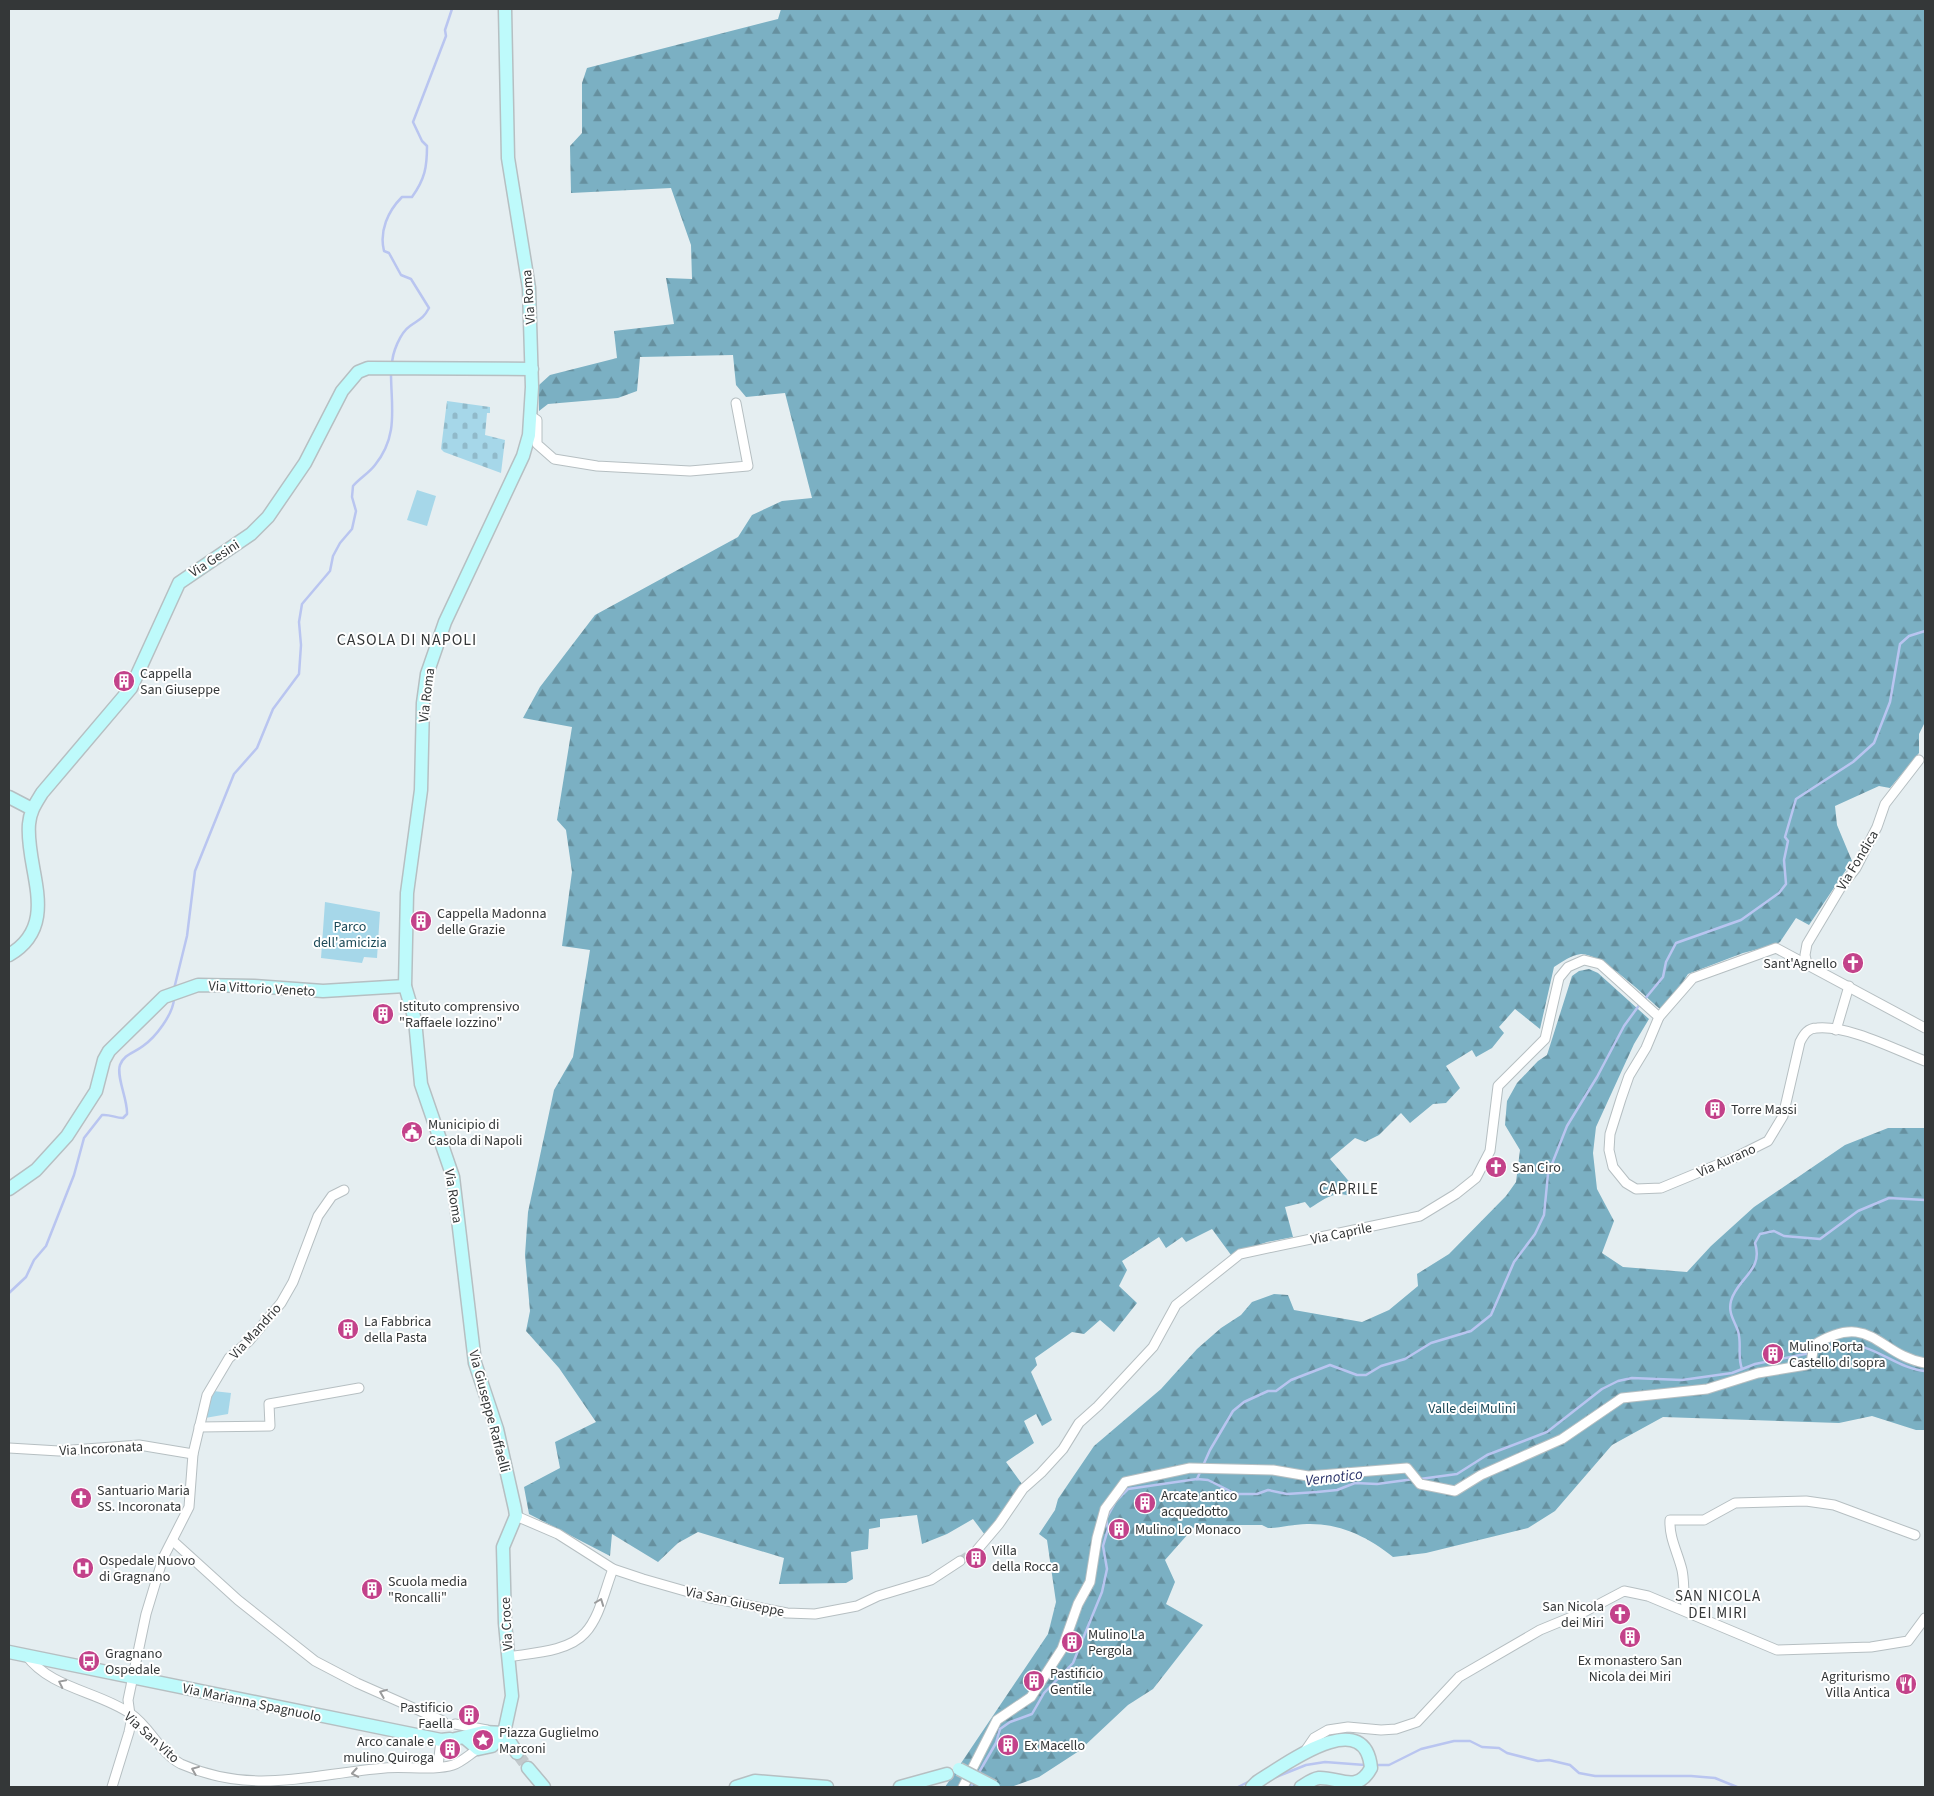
<svg xmlns="http://www.w3.org/2000/svg" width="1934" height="1796" font-family="'Source Sans 3',sans-serif">
  <style>
    .forest { fill: url(#forest-firs) }
    .cemetery { fill: url(#cemetery-stones) }
    .green { fill: #a6d7e9 }
    .lines { fill: none; stroke-linecap: round; stroke-linejoin: round }
    .stream { stroke: #b9c5f0; stroke-width: 2.5 }
    .street-tunnel { stroke: #c2c9cc; stroke-width: 9; stroke-dasharray: 9 4.5; stroke-linecap: butt }
    .secondary-tunnel { stroke: #c2c9cc; stroke-width: 12; stroke-dasharray: 12 6; stroke-linecap: butt }
    .street-casing { stroke: #b6bfc2; stroke-width: 11 }
    .secondary-casing { stroke: #b6bfc2; stroke-width: 15 }
    .street { stroke: #fff; stroke-width: 9 }
    .secondary { stroke: #befafb; stroke-width: 12 }
    .secondary-bridge-casing { stroke: #b6bfc2; stroke-width: 15; stroke-linecap: butt }
    .secondary-bridge { stroke: #befafb; stroke-width: 12 }
    .oneway { stroke: #9a9b9c }
    .labels { text-anchor: middle; stroke-width: 4; stroke-linejoin: round; paint-order: stroke }
    .street-label { font-size: 14px; fill: #343738; stroke: #fff }
    .poi-label { font-size: 14px; fill: #343738; stroke: #fff; text-anchor: start }
    .park-label { font-size: 14px; fill: #1b4958; stroke: #fff }
    .neighbourhood-label { font-size: 15px; letter-spacing: 1px; fill: #343738; stroke: #fff }
    .water-label { font-size: 15px; font-style: italic; fill: #2b346a; stroke: #fff }
    .quarter-label { font-size: 16px; letter-spacing: 1px; fill: #343738; stroke: #fff }
  </style>
  <defs>
    <pattern id="forest-firs" width="22" height="20" patternUnits="userSpaceOnUse" patternTransform="scale(1.25)"><rect width="22" height="20" fill="#7bb0c3"/><path d="M5 1l3.5 6h-7zM16 11l3.5 6h-7z" fill="#66909f"/></pattern>
    <pattern id="cemetery-stones" width="16" height="16" patternUnits="userSpaceOnUse" patternTransform="scale(1.25)"><rect width="16" height="16" fill="#a6d7e9"/><path d="M2 7V4a2 2 0 0 1 4 0v3zM10 15v-3a2 2 0 0 1 4 0v3z" fill="#90b9c9"/></pattern>
  </defs>
  <rect width="100%" height="100%" fill="#e5eef1"/>
  <!-- forest -->
  <g class="forest">
    <path d="M781 9H1925V722L1919 734V753L1890 788 1879 786 1835 806 1837 825 1852 861 1809 925 1796 918 1780 942 1774 945 1743 953 1688 974 1673 997 1660 1009C1642 994 1603 954 1581 954 1571 955 1562 962 1554 967L1540 1029 1515 1009 1499 1027 1504 1033 1492 1048 1476 1057 1472 1050 1446 1066 1460 1088 1446 1103 1433 1104 1410 1123 1401 1113 1379 1135 1365 1142 1355 1138 1330 1159 1358 1192 1350 1196C1334 1190 1323 1200 1310 1208L1305 1202 1285 1207 1293 1237 1267 1242 1231 1255 1212 1229 1186 1242 1182 1237 1166 1248 1159 1237 1122 1261 1127 1270 1119 1286 1137 1303 1114 1332 1100 1320 1084 1334 1072 1332 1035 1358 1037 1365 1031 1372 1052 1420 1042 1426 1036 1414 1024 1421 1034 1443 1006 1462 1022 1484 985 1535 973 1519 947 1534 922 1544 917 1515 880 1519V1527L869 1529 868 1549 851 1552 853 1579 846 1583 779 1584 784 1558 698 1532 678 1543 658 1562 612 1534 610 1556 529 1514 524 1487 560 1468 555 1442 596 1422 559 1368 526 1331 530 1311 525 1255 528 1212 554 1090 573 1057 590 950 562 946 572 872 566 830 557 820 572 727 523 718 540 687 595 615 738 537 752 515 782 501 812 498 785 393 746 397 736 385 733 355 640 357 637 391 618 398 548 404 539 411V385L550 375 617 358 614 331 674 324 666 278 692 279 691 245 671 188 571 193 570 146 582 133V83L587 68 778 19Z"/>
    <path d="M1589 969 1598 973 1649 1019 1634 1044 1596 1127 1593 1153 1597 1189 1614 1221 1602 1253 1623 1267 1687 1272 1711 1246 1754 1207 1845 1145 1888 1128H1925V1430H1916L1872 1416 1839 1423 1663 1417 1612 1445 1555 1511 1528 1528 1426 1553 1393 1557C1368 1537 1340 1523 1307 1524 1294 1524 1281 1528 1268 1528L1262 1525H1196L1165 1560 1175 1582 1166 1604 1203 1625 1153 1689 1128 1705 1079 1751 1039 1777 1011 1787H945L1048 1634 1056 1602 1047 1540 1039 1534 1055 1510 1058 1499 1094 1446 1161 1389 1197 1349 1221 1328 1241 1315 1252 1302 1274 1294 1288 1295 1294 1310 1362 1322 1389 1310 1418 1286 1417 1274 1449 1254 1506 1196 1516 1182 1520 1150 1505 1125 1507 1101 1517 1083 1538 1061 1547 1055 1572 976 1579 971Z"/>
  </g>
  <!-- cemetery -->
  <polygon class="cemetery" points="447,401 490,407 490,413 487,413 485,435 505,440 501,473 444,452 441,449"/>
  <!-- green -->
  <g class="green">
    <polygon points="417,490 436,496 427,526 407,520"/>
    <polygon points="325,902 380,912 377,958 364,957 362,963 321,958"/>
    <polygon points="213,1391 231,1393 228,1414 205,1418"/>
  </g>
  <g class="lines">
    <!-- stream -->
    <g class="stream">
      <path d="M392 365C392 353 400 333 410 326 420 319 423 319 429 308L411 279 401 275 389 253 384 251C379 231 388 211 402 197H412C425 179 427 167 427 146L422 141 413 122 446 36 445 30 452 9"/>
      <path d="M174 989 187 936 195 871 234 774 257 748 273 709 299 674 301 645 299 622 302 604 330 571 333 556 340 543 352 529 356 511 352 497 353 486C360 478 369 473 375 465 399 435 391 407 391 373"/>
      <polyline points="1644,1000 1663,977 1666,962 1676,943 1741,920 1779,893 1786,884 1784,860 1788,841 1785,837 1796,799 1853,762 1874,743 1890,702 1900,644 1909,636 1925,631"/>
      <path d="M9 1293 26 1277 34 1260 46 1246 74 1175 84 1138 102 1115C110 1114 115 1118 123 1118L127 1114C128 1100 116 1077 120 1065 124 1054 134 1053 143 1046 156 1037 173 1014 174 999"/>
      <path d="M1816 1352C1823 1350 1831 1347 1838 1345 1869 1339 1896 1369 1925 1371"/>
      <path d="M1742 1369C1737 1356 1742 1344 1738 1331 1734 1320 1728 1313 1731 1301 1737 1278 1764 1271 1755 1243L1760 1234 1774 1231 1784 1236 1820 1239 1858 1211 1889 1198 1925 1200"/>
      <polyline points="1197,1479 1210,1450 1233,1411 1244,1402 1268,1391 1276,1391 1291,1380 1330,1365 1357,1375 1366,1375 1381,1366 1405,1359 1431,1343 1471,1331 1491,1315 1514,1262 1535,1234 1544,1215 1548,1174 1567,1126 1597,1077 1624,1026 1640,1004"/>
      <polyline points="1420,1479 1457,1474 1487,1455 1547,1432 1602,1389 1618,1381 1632,1378 1682,1380 1732,1373 1755,1364 1810,1353"/>
      <polyline points="1376,1765 1389,1765 1421,1749 1454,1741 1470,1741 1482,1747 1499,1748 1507,1753 1538,1761 1549,1760 1570,1765 1579,1773 1595,1776 1691,1776 1715,1778 1737,1787"/>
      <polyline points="978,1774 996,1743 1000,1729 1010,1722 1032,1714 1044,1693 1073,1663 1102,1592 1107,1569 1103,1546 1108,1529 1106,1519 1116,1501 1128,1489 1197,1479 1208,1480 1236,1494 1257,1494 1268,1490 1287,1494 1317,1492 1337,1490 1355,1483 1377,1484 1414,1479"/>
      <polyline points="1276,1777 1306,1765 1325,1762 1365,1765"/>
      <polyline points="971,1787 974,1781"/>
      <polyline points="1238,1787 1250,1781"/>
    </g>
    <!-- street-tunnel -->
    <polyline class="street-tunnel" points="960,1561 977,1550"/>
    <!-- secondary-tunnel -->
    <polyline class="secondary-tunnel" points="517,1753 528,1768"/>
    <!-- street casing -->
    <g class="street-casing">
      <g id="street">
        <polyline points="531,416 537,420 537,444 554,459 597,466 690,471 748,466 736,403"/>
        <polyline points="1807,964 1805,955 1807,944 1841,887 1856,868 1877,827 1885,804 1919,760"/>
        <path d="M1925 1028 1776 948 1693 978 1659 1017 1646 1048 1629 1076 1621 1099 1610 1134 1609 1150 1613 1167 1626 1183 1636 1189 1661 1188 1736 1157 1768 1141 1783 1116 1800 1042C1804 1034 1808 1028 1817 1028 1849 1025 1896 1050 1925 1061"/>
        <polyline points="1836,1030 1849,986"/>
        <polyline points="199,1427 270,1426 269,1404 359,1388"/>
        <polyline points="9,1448 59,1451 139,1445 193,1454"/>
        <polyline points="516,1516 558,1534 613,1569 643,1579 706,1597 787,1613 815,1614 857,1606 878,1596 931,1580 960,1561"/>
        <polyline points="173,1541 238,1600 315,1661 357,1683 443,1721"/>
        <polyline points="977,1550 999,1524 1023,1489 1041,1473 1063,1449 1079,1423 1098,1406 1153,1347 1176,1305 1240,1254 1420,1216 1456,1194 1476,1178 1490,1151 1498,1086 1545,1039 1559,978 1568,967 1584,960 1600,964 1659,1017"/>
        <path d="M1688 1612C1682 1596 1685 1584 1682 1570 1678 1553 1669 1538 1670 1520H1704L1735 1503 1806 1501 1834 1505 1915 1535"/>
        <path d="M26 1655C51 1689 98 1691 131 1714 150 1727 160 1753 181 1764 254 1796 311 1774 385 1768 405 1766 434 1771 453 1765 462 1762 470 1754 478 1749"/>
        <path d="M508 1657C531 1653 568 1652 585 1633 600 1617 605 1589 613 1569"/>
        <polyline points="455,1724 487,1730"/>
        <polyline points="1303,1754 1314,1738 1328,1730 1348,1727 1381,1730 1396,1729 1417,1722 1459,1677 1540,1630 1586,1611 1624,1591 1648,1596 1777,1650 1871,1647 1908,1641 1925,1618"/>
        <polyline points="438,1766 441,1740"/>
        <polyline points="112,1787 129,1732 131,1722 128,1700 146,1614 163,1558 189,1507 193,1454 207,1395 229,1358 249,1341 281,1303 293,1282 318,1216 332,1196 344,1190"/>
        <path d="M963 1787 997 1720 1031 1697 1062 1649 1078 1604 1090 1582 1097 1538 1105 1509 1125 1482 1190 1468 1273 1470 1308 1476 1407 1468 1420 1484 1455 1491 1481 1475 1562 1439 1622 1398 1707 1389 1758 1373 1806 1365 1811 1363 1814 1345C1871 1310 1878 1355 1925 1363"/>
      </g>
    </g>
    <!-- secondary casing -->
    <g class="secondary-casing">
      <g id="secondary">
        <polyline points="505,9 508,158 529,288 532,387 529,435 523,456 445,622 427,674 423,703 421,790 407,893 405,986 415,1020 421,1084 453,1177 475,1363 497,1429 515,1509 516,1516 503,1547 505,1623 512,1696 504,1733 517,1753"/>
        <polyline points="9,797 32,809"/>
        <path d="M9 955C62 924 25 869 29 824 30 811 36 803 42 793L131 688 179 583 251 534 268 517 305 463 342 391 358 372 368 368 532 369"/>
        <polyline points="9,1189 36,1170 67,1136 96,1091 104,1060 109,1051 164,997 198,985 254,986 323,991 405,986"/>
        <polyline points="9,1652 441,1740 450,1739"/>
        <polyline points="455,1739 483,1732 504,1733 492,1746 478,1749 465,1738"/>
        <polyline points="528,1768 544,1787"/>
        <polyline points="736,1787 755,1781 827,1787"/>
        <polyline points="900,1787 947,1774"/>
        <path d="M1252 1787 1257 1782C1283 1766 1365 1704 1371 1768 1357 1794 1339 1777 1319 1778 1312 1779 1306 1784 1301 1787"/>
      </g>
    </g>
    <!-- street -->
    <use href="#street" class="street"/>
    <!-- secondary -->
    <use href="#secondary" class="secondary"/>
    <!-- secondary-bridge casing -->
    <g class="secondary-bridge-casing">
      <polyline id="secondary-bridge" points="959,1769 994,1787"/>
    </g>
    <!-- secondary-bridge -->
    <use href="#secondary-bridge" class="secondary-bridge"/>
  </g>
  <!-- one-way arrows -->
  <defs><path id="oneway-chevron" d="M-2-3.5L2.5 0L-2 3.5" fill="none" stroke-width="1.6" stroke-linecap="round" stroke-linejoin="round" transform="scale(1.25)"/></defs>
  <g class="oneway">
    <use href="#oneway-chevron" transform="translate(600 1602) rotate(-69)"/>
    <use href="#oneway-chevron" transform="translate(62 1683) rotate(-154)"/>
    <use href="#oneway-chevron" transform="translate(383 1693) rotate(-158)"/>
    <use href="#oneway-chevron" transform="translate(195 1770) rotate(-158)"/>
    <use href="#oneway-chevron" transform="translate(355 1773) rotate(170)"/>
  </g>
  <!-- icons -->
  <defs>
    <g id="building-disc" transform="scale(1.125)"><circle r="9.5" fill="#c3428a" stroke="#fff"/><path d="M-4-6H4V6H1V3H-1V6H-4ZM-2.5-4.3h1.7v1.8h-1.7ZM.8-4.3h1.7v1.8H.8ZM-2.5-1h1.7V.8h-1.7ZM.8-1h1.7V.8H.8Z" fill="#fff"/></g>
    <g id="church-disc" transform="scale(1.125)"><circle r="9.5" fill="#c3428a" stroke="#fff"/><path d="M-1.2-6h2.4v3.5h3.3v2.4h-3.3V6h-2.4V-.1h-3.3v-2.4h3.3Z" fill="#fff"/></g>
    <g id="civic-disc" transform="scale(1.125)"><circle r="9.5" fill="#c3428a" stroke="#fff"/><path d="M-.6-6.5H3V-4.5H.6V-3L4-1V1h2V6H-6V1h2V-1L-.6-3ZM-1.2 2.5V6h2.4V2.5Z" fill="#fff"/></g>
    <g id="hospital-disc" transform="scale(1.125)"><circle r="9.5" fill="#c3428a" stroke="#fff"/><path d="M-5-5h3v3.5h4V-5h3V5h-3V1.5h-4V5h-3Z" fill="#fff"/></g>
    <g id="bus-disc" transform="scale(1.125)"><circle r="9.5" fill="#c3428a" stroke="#fff"/><path d="M-5-6H5V4H4V6H2V4H-2V6H-4V4H-5ZM-3.5-4V0h7V-4ZM-3.5 1.2v1.5H-2V1.2ZM2 1.2v1.5H3.5V1.2Z" fill="#fff"/></g>
    <g id="restaurant-disc" transform="scale(1.125)"><circle r="9.5" fill="#c3428a" stroke="#fff"/><path d="M-5-6h1v4h1v-4h1v4h1v-4h1v5L-1.5 .5V6h-2V.5L-5-1ZM5-6V6H3V1.5H1.5Q1.5-4 5-6Z" fill="#fff"/></g>
    <g id="sight-disc" transform="scale(1.125)"><circle r="9.5" fill="#c3428a" stroke="#fff"/><path d="M0-6L1.8-2.2L6-1.7L2.9 1.2L3.7 5.4L0 3.3L-3.7 5.4L-2.9 1.2L-6-1.7L-1.8-2.2Z" fill="#fff"/></g>
  </defs>
  <g fill-rule="evenodd">
    <use href="#building-disc" x="124" y="681"/>
    <use href="#building-disc" x="421" y="921"/>
    <use href="#church-disc" x="1853" y="963"/>
    <use href="#building-disc" x="383" y="1014"/>
    <use href="#building-disc" x="1715" y="1109"/>
    <use href="#civic-disc" x="412" y="1132"/>
    <use href="#church-disc" x="1496" y="1167"/>
    <use href="#building-disc" x="348" y="1329"/>
    <use href="#building-disc" x="1773" y="1354"/>
    <use href="#church-disc" x="81" y="1498"/>
    <use href="#building-disc" x="1145" y="1503"/>
    <use href="#building-disc" x="1119" y="1529"/>
    <use href="#building-disc" x="976" y="1558"/>
    <use href="#hospital-disc" x="83" y="1568"/>
    <use href="#building-disc" x="372" y="1589"/>
    <use href="#church-disc" x="1620" y="1614"/>
    <use href="#building-disc" x="1630" y="1637"/>
    <use href="#building-disc" x="1072" y="1642"/>
    <use href="#bus-disc" x="89" y="1661"/>
    <use href="#building-disc" x="1034" y="1681"/>
    <use href="#restaurant-disc" x="1906" y="1684"/>
    <use href="#building-disc" x="469" y="1715"/>
    <use href="#sight-disc" x="483" y="1740"/>
    <use href="#building-disc" x="1008" y="1745"/>
    <use href="#building-disc" x="450" y="1749"/>
  </g>
  <g class="labels">
    <!-- street labels -->
    <g class="street-label">
      <text transform="translate(528 297) rotate(-94)" y="5">Via Roma</text>
      <text transform="translate(214 558) rotate(-33)" y="5">Via Gesini</text>
      <text transform="translate(426 695) rotate(-83)" y="5">Via Roma</text>
      <text transform="translate(1857 860) rotate(-59)" y="5">Via Fondica</text>
      <text transform="translate(262 988) rotate(3)" y="5">Via Vittorio Veneto</text>
      <text transform="translate(1726 1160) rotate(-24)" y="5">Via Aurano</text>
      <text transform="translate(454 1196) rotate(81)" y="5">Via Roma</text>
      <text transform="translate(1341 1233) rotate(-12)" y="5">Via Caprile</text>
      <text transform="translate(255 1331) rotate(-48)" y="5">Via Mandrio</text>
      <text transform="translate(490 1411) rotate(75)" y="5">Via Giuseppe Raffaelli</text>
      <text transform="translate(101 1448) rotate(-3)" y="5">Via Incoronata</text>
      <text transform="translate(735 1601) rotate(12)" y="5">Via San Giuseppe</text>
      <text transform="translate(506 1624) rotate(-93)" y="5">Via Croce</text>
      <text transform="translate(252 1702) rotate(12)" y="5">Via Marianna Spagnuolo</text>
      <text transform="translate(152 1737) rotate(42)" y="5">Via San Vito</text>
    </g>
    <!-- poi labels -->
    <g class="poi-label">
      <text x="140" y="678">Cappella<tspan x="140" dy="16">San Giuseppe</tspan></text>
      <text x="437" y="918">Cappella Madonna<tspan x="437" dy="16">delle Grazie</tspan></text>
      <text x="1837" y="968" text-anchor="end">Sant'Agnello</text>
      <text x="399" y="1011">Istituto comprensivo<tspan x="399" dy="16">"Raffaele Iozzino"</tspan></text>
      <text x="1731" y="1114">Torre Massi</text>
      <text x="428" y="1129">Municipio di<tspan x="428" dy="16">Casola di Napoli</tspan></text>
      <text x="1512" y="1172">San Ciro</text>
      <text x="364" y="1326">La Fabbrica<tspan x="364" dy="16">della Pasta</tspan></text>
      <text x="1789" y="1351">Mulino Porta<tspan x="1789" dy="16">Castello di sopra</tspan></text>
      <text x="97" y="1495">Santuario Maria<tspan x="97" dy="16">SS. Incoronata</tspan></text>
      <text x="1161" y="1500">Arcate antico<tspan x="1161" dy="16">acquedotto</tspan></text>
      <text x="1135" y="1534">Mulino Lo Monaco</text>
      <text x="992" y="1555">Villa<tspan x="992" dy="16">della Rocca</tspan></text>
      <text x="99" y="1565">Ospedale Nuovo<tspan x="99" dy="16">di Gragnano</tspan></text>
      <text x="388" y="1586">Scuola media<tspan x="388" dy="16">"Roncalli"</tspan></text>
      <text x="1604" y="1611" text-anchor="end">San Nicola<tspan x="1604" dy="16">dei Miri</tspan></text>
      <text x="1088" y="1639">Mulino La<tspan x="1088" dy="16">Pergola</tspan></text>
      <text x="105" y="1658">Gragnano<tspan x="105" dy="16">Ospedale</tspan></text>
      <text x="1630" y="1665" text-anchor="middle">Ex monastero San<tspan x="1630" dy="16">Nicola dei Miri</tspan></text>
      <text x="1050" y="1678">Pastificio<tspan x="1050" dy="16">Gentile</tspan></text>
      <text x="1890" y="1681" text-anchor="end">Agriturismo<tspan x="1890" dy="16">Villa Antica</tspan></text>
      <text x="453" y="1712" text-anchor="end">Pastificio<tspan x="453" dy="16">Faella</tspan></text>
      <text x="499" y="1737">Piazza Guglielmo<tspan x="499" dy="16">Marconi</tspan></text>
      <text x="434" y="1746" text-anchor="end">Arco canale e<tspan x="434" dy="16">mulino Quiroga</tspan></text>
      <text x="1024" y="1750">Ex Macello</text>
    </g>
    <!-- park labels -->
    <g class="park-label">
      <text x="350" y="931">Parco<tspan x="350" dy="16">dell'amicizia</tspan></text>
      <text x="1472" y="1413">Valle dei Mulini</text>
    </g>
    <!-- neighbourhood labels -->
    <g class="neighbourhood-label">
      <text x="1349" y="1194">CAPRILE</text>
      <text x="1718" y="1601">SAN NICOLA<tspan x="1718" dy="17">DEI MIRI</tspan></text>
    </g>
    <!-- water labels -->
    <g class="water-label">
      <text transform="translate(1334 1477) rotate(-7)" y="5">Vernotico</text>
    </g>
    <!-- quarter labels -->
    <g class="quarter-label">
      <text x="407" y="645">CASOLA DI NAPOLI</text>
    </g>
  </g>
  <!-- border -->
  <rect width="1934" height="1796" fill="none" stroke="#343738" stroke-width="20"/>
</svg>
